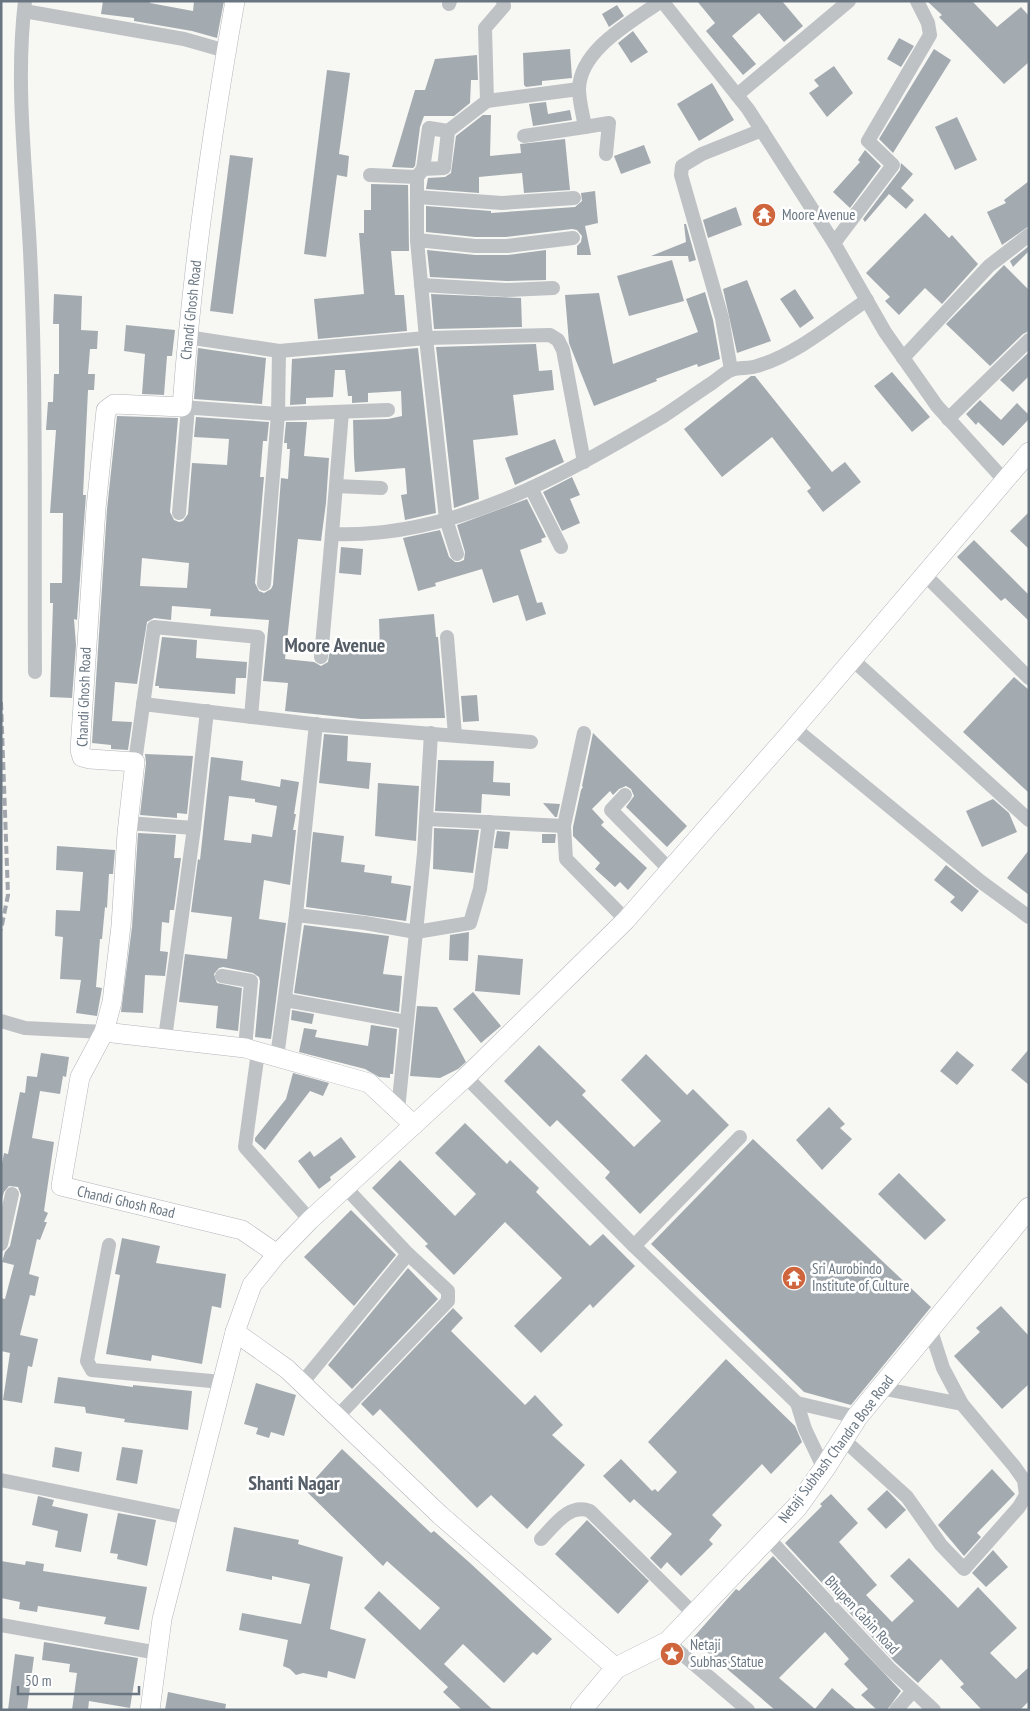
<svg xmlns="http://www.w3.org/2000/svg" width="1030" height="1711" font-family="'PT Sans Narrow',sans-serif">
  <style>
    .building { fill: #a4abb0; fill-rule: evenodd }
    .lines { fill: none; stroke-linecap: round; stroke-linejoin: round }
    .secondary-casing { stroke: #b1b5ba; stroke-width: 20 }
    .primary-casing { stroke: #b2b6b9; stroke-width: 22 }
    .street { stroke: #bec2c5; stroke-width: 14 }
    .secondary { stroke: #fff; stroke-width: 19 }
    .primary { stroke: #fff; stroke-width: 21 }
    .rail { stroke: #a0a6ab; stroke-width: 4; stroke-dasharray: 8 4; stroke-linecap: butt }
    .labels { text-anchor: middle; stroke-width: 5; stroke-linejoin: round; paint-order: stroke }
    .poi-label { font-size: 15px; fill: #697682; stroke: #fff; text-anchor: start }
    .street-label { font-size: 15px; fill: #697682; stroke: #fff }
    .district-label { font-size: 20px; font-weight: bold; fill: #565f68; stroke: #fff }
  </style>
  <rect width="100%" height="100%" fill="#f7f7f4"/>
  <!-- building -->
  <g class="building">
    <polygon points="103,1 150,1 150,3 193,11 194,1 224,1 217,38 192,31 134,21 134,18 101,14"/>
    <polygon points="697,1 782,1 803,26 784,42 759,13 732,36 756,64 743,75 706,31 715,23"/>
    <polygon points="927,1 972,1 997,27 1021,7 1029,16 1029,62 1004,84 939,17 942,15"/>
    <polygon points="617,5 624,16 609,27 602,14"/>
    <polygon points="633,31 648,52 631,63 618,43"/>
    <polygon points="899,38 914,46 901,67 887,59"/>
    <polygon points="570,49 572,78 542,81 542,85 526,87 524,85 523,53"/>
    <polygon points="934,49 951,60 893,153 879,139"/>
    <polygon points="477,55 478,80 471,80 470,103 454,116 424,116 420,127 415,166 413,168 392,167 415,90 425,90 435,59"/>
    <polygon points="834,66 853,93 827,117 809,93 819,86 814,80"/>
    <polygon points="327,70 350,73 339,154 349,156 347,177 337,175 326,257 304,254"/>
    <polygon points="712,83 734,120 699,141 677,104"/>
    <polygon points="546,102 548,114 570,110 572,120 533,126 529,104"/>
    <polygon points="483,115 491,115 490,156 521,153 520,144 565,139 570,190 524,193 522,173 479,177 479,193 426,189 428,178 445,177 451,173 456,136"/>
    <polygon points="957,117 977,160 955,170 935,127"/>
    <polygon points="644,145 651,163 621,174 614,156"/>
    <polygon points="865,150 881,166 850,208 833,192 860,162 858,160"/>
    <polygon points="230,155 253,158 233,314 210,311"/>
    <polygon points="901,163 913,174 901,188 914,200 906,209 889,194 865,222 863,219 900,170"/>
    <polygon points="1029,181 1029,226 1002,245 987,212 1006,203 1004,200"/>
    <polygon points="371,184 408,185 409,251 391,251 395,295 404,295 407,331 318,339 314,299 364,294 359,233 364,233 364,210 371,210"/>
    <polygon points="595,191 598,223 585,226 591,255 577,255 577,246 581,242 582,236 577,230 572,229 506,237 475,237 426,232 426,206 491,211 491,213 575,207 582,201 581,193"/>
    <polygon points="736,207 742,225 708,238 703,220"/>
    <polygon points="925,213 949,238 952,235 978,264 942,304 925,288 899,315 885,301 890,297 866,273"/>
    <polygon points="684,224 686,224 696,260 689,262 688,256 651,256 686,242"/>
    <polygon points="1029,246 1029,251 1013,267 1010,261"/>
    <polygon points="427,250 475,255 508,255 546,250 546,280 506,281 430,277"/>
    <polygon points="672,260 684,301 629,316 617,276"/>
    <polygon points="1004,265 1029,290 1029,331 1023,334 990,366 946,324"/>
    <polygon points="747,280 771,341 737,353 723,289"/>
    <polygon points="795,289 814,318 800,328 780,299"/>
    <polygon points="705,292 713,320 720,359 698,367 697,364 656,379 657,381 594,406 569,343 565,295 599,293 613,364 698,332 686,299"/>
    <polygon points="54,294 82,296 81,330 98,331 97,349 90,349 88,374 95,374 94,390 88,390 83,495 86,495 77,620 74,619 76,645 72,698 50,697 53,603 50,603 50,583 62,583 63,513 50,513 56,430 46,430 48,402 53,402 54,374 59,374 59,324 53,324"/>
    <polygon points="431,294 521,298 522,327 434,329"/>
    <polygon points="126,325 175,330 172,356 167,356 164,395 142,394 145,354 124,351"/>
    <polygon points="536,344 539,371 552,370 554,390 513,395 518,435 473,440 479,499 454,508 436,347"/>
    <polygon points="198,348 266,358 262,404 194,399"/>
    <polygon points="418,348 436,513 405,520 401,495 407,494 405,468 355,472 354,457 353,420 388,419 402,416 401,391 368,393 368,402 352,403 352,396 348,396 345,370 335,370 333,397 306,398 306,404 290,405 292,359"/>
    <polygon points="1029,352 1029,376 1013,392 1000,380"/>
    <polygon points="892,372 930,417 912,432 874,386"/>
    <polygon points="751,376 755,376 832,472 845,462 861,482 823,512 807,491 811,488 772,437 722,477 684,429"/>
    <polygon points="980,400 1001,420 1017,403 1029,415 1029,419 1003,446 978,422 976,425 966,414"/>
    <path d="M117 416 178 418 170 512 174 520 179 522 183 521 188 514 192 463 227 465 229 439 194 437 196 417 269 422 267 441H263L260 477H264L255 583 259 591 264 593 271 589 273 585 281 478 288 479 290 449H287V443H284L286 422H307L304 456 329 458 326 503 321 541 298 539 285 659 314 662 321 666 328 662 330 649 380 650 379 619 434 614 436 637H438L445 718 361 719 285 711 288 683 263 681 269 620 210 616 211 609 172 606 171 620 154 618 147 622 137 684 115 682 112 721 132 722 128 750 111 749V745L92 743 107 509ZM142 558 189 563 187 588 140 586Z"/>
    <polygon points="555,439 564,462 515,485 505,458"/>
    <polygon points="572,477 580,495 570,499 580,523 562,531 543,492"/>
    <polygon points="527,499 546,537 541,539 542,542 520,550 537,603 542,602 546,614 526,621 518,595 493,603 482,569 435,583 436,586 418,591 403,538 440,530 449,557 455,562 459,562 464,560 465,552 457,525"/>
    <polygon points="1029,512 1029,549 1010,531"/>
    <polygon points="974,540 1029,595 1029,621 1005,598 1001,601 957,557"/>
    <polygon points="341,547 363,549 361,575 339,573"/>
    <polygon points="162,637 197,640 196,658 247,662 246,678 236,678 235,694 159,688 159,686 155,686"/>
    <polygon points="1014,677 1029,690 1029,793 963,732"/>
    <polygon points="477,695 479,721 463,722 461,696"/>
    <polygon points="593,733 687,826 667,847 626,807 634,796 631,789 626,786 619,789 613,795 610,791 592,809 604,822 601,825 647,868 628,890 620,882 615,887 595,869 600,863 573,836 573,827 581,790 583,787 582,786"/>
    <polygon points="324,734 348,736 347,761 371,763 369,789 319,783"/>
    <polygon points="145,754 193,756 187,814 177,813 177,818 140,815 146,763"/>
    <path d="M211 757 243 761 241 780 280 787 281 779 299 782 294 814H296L293 830H296L290 885 264 880 259 919 286 923 271 1039 255 1037 260 981 259 977 253 973 223 967 219 968 214 974 217 983 242 988 238 1031 216 1028 218 1006 179 1002 185 954 227 959 232 917 191 912 198 859 200 860ZM229 796 255 799V802L277 806 272 837 252 834 251 843 224 840Z"/>
    <polygon points="438,760 494,761 493,782 510,783 510,796 482,794 481,813 435,811"/>
    <polygon points="378,783 419,786 416,841 375,836"/>
    <polygon points="993,799 1009,813 1017,832 982,847 966,811"/>
    <polygon points="543,803 560,804 557,817 555,817"/>
    <polygon points="434,828 479,830 473,873 433,869"/>
    <polygon points="497,831 510,832 508,849 494,848"/>
    <polygon points="313,832 344,836 341,862 365,865 364,872 392,876 391,883 411,886 406,921 306,907"/>
    <polygon points="138,833 176,835 174,858 181,858 174,910 170,910 169,923 162,922 160,951 168,952 165,976 145,975 143,1013 121,1012 132,927"/>
    <polygon points="542,834 556,834 555,843 542,843"/>
    <polygon points="57,846 115,850 113,874 109,874 107,908 105,907 102,939 100,939 96,987 102,988 97,1016 76,1013 81,980 60,979 63,937 55,936 56,910 80,911 83,872 56,870"/>
    <polygon points="1029,850 1029,895 1007,878"/>
    <polygon points="946,865 979,891 962,912 950,902 955,897 934,880"/>
    <polygon points="304,925 389,936 383,974 402,976 399,1012 294,993"/>
    <polygon points="469,932 468,961 449,960 450,935"/>
    <polygon points="478,955 523,959 520,995 475,991"/>
    <polygon points="473,992 501,1026 481,1043 453,1009"/>
    <polygon points="417,1006 437,1007 466,1062 458,1069 440,1078 410,1076"/>
    <polygon points="292,1010 314,1014 312,1024 291,1020"/>
    <polygon points="371,1025 397,1029 393,1074 390,1074 390,1078 379,1077 365,1069 299,1052 304,1028 317,1030 315,1037 368,1046"/>
    <polygon points="539,1045 586,1091 582,1095 634,1147 661,1121 621,1080 646,1054 687,1095 693,1089 729,1125 640,1214 605,1178 610,1172 557,1120 550,1127 504,1081"/>
    <polygon points="1029,1049 1029,1085 1011,1070"/>
    <polygon points="957,1051 974,1065 957,1085 940,1071"/>
    <polygon points="41,1053 69,1057 66,1077 63,1076 60,1094 40,1091 32,1138 54,1142 44,1211 48,1213 44,1222 47,1222 40,1240 37,1239 29,1274 39,1277 35,1296 30,1295 20,1335 38,1339 32,1367 28,1366 22,1403 3,1400 10,1353 1,1351 1,1298 5,1299 14,1265 2,1262 5,1252 10,1246 21,1195 18,1187 9,1186 4,1192 1,1202 1,1169 4,1153 8,1154 20,1092 25,1093 27,1076 37,1077"/>
    <polygon points="293,1073 329,1083 323,1096 310,1091 265,1150 255,1141 255,1138 286,1099"/>
    <polygon points="829,1107 845,1124 840,1128 852,1139 822,1170 796,1140"/>
    <polygon points="465,1123 507,1164 510,1160 539,1188 536,1192 590,1246 603,1234 635,1266 593,1308 590,1304 541,1353 514,1326 562,1278 505,1222 454,1275 425,1246 428,1244 372,1188 400,1160 455,1216 476,1194 435,1153"/>
    <polygon points="341,1137 356,1157 330,1177 331,1180 319,1189 298,1161 310,1151 314,1157"/>
    <polygon points="753,1139 931,1307 851,1405 804,1392 651,1244"/>
    <polygon points="899,1173 946,1220 925,1240 878,1194"/>
    <polygon points="351,1210 396,1255 354,1306 304,1257"/>
    <polygon points="122,1238 160,1246 156,1263 226,1274 221,1308 212,1306 202,1364 152,1355 151,1361 106,1354 120,1275 115,1274"/>
    <polygon points="408,1268 438,1299 352,1389 328,1365"/>
    <polygon points="1001,1306 1029,1336 1029,1384 1002,1409 954,1356 980,1332 976,1328"/>
    <polygon points="453,1308 463,1318 451,1331 525,1405 535,1395 563,1425 552,1435 585,1465 527,1529 491,1495 477,1508 380,1409 373,1416 361,1404"/>
    <polygon points="726,1359 795,1426 802,1442 771,1474 762,1464 712,1515 722,1525 709,1540 713,1544 681,1576 667,1562 661,1569 650,1558 672,1534 634,1499 630,1503 603,1476 621,1459 652,1491 655,1489 658,1492 677,1472 648,1442"/>
    <polygon points="58,1377 133,1387 133,1385 192,1391 188,1430 124,1422 125,1419 86,1413 85,1407 54,1403"/>
    <polygon points="256,1383 296,1395 284,1436 271,1432 269,1438 256,1434 258,1428 244,1424"/>
    <polygon points="55,1447 82,1452 79,1472 52,1467"/>
    <polygon points="122,1447 143,1450 137,1484 116,1480"/>
    <polygon points="342,1449 431,1533 434,1531 470,1563 552,1639 537,1655 533,1652 504,1683 463,1644 444,1664 493,1710 462,1710 443,1692 448,1687 364,1608 379,1591 420,1630 440,1608 387,1561 383,1566 305,1490"/>
    <polygon points="992,1469 1015,1494 977,1533 981,1537 964,1556 938,1525"/>
    <polygon points="887,1490 906,1510 886,1529 867,1509"/>
    <polygon points="831,1494 858,1523 839,1542 877,1585 866,1595 892,1622 914,1601 890,1576 909,1558 958,1608 978,1587 1017,1628 990,1653 1016,1679 1029,1667 1029,1701 1020,1710 982,1710 960,1687 964,1684 941,1659 918,1683 895,1662 785,1543 822,1506 820,1504"/>
    <polygon points="38,1496 54,1500 52,1506 88,1514 81,1552 55,1547 58,1531 32,1525"/>
    <polygon points="118,1513 156,1520 147,1566 117,1559 118,1554 110,1553"/>
    <polygon points="587,1520 649,1581 618,1614 555,1554"/>
    <polygon points="234,1527 299,1540 298,1544 343,1557 330,1629 366,1639 355,1679 328,1671 327,1678 303,1673 296,1675 290,1669 283,1666 288,1640 239,1630 242,1613 301,1624 310,1584 272,1576 272,1580 226,1571"/>
    <polygon points="993,1550 1008,1567 986,1587 972,1573"/>
    <polygon points="773,1556 901,1691 887,1710 877,1710 861,1695 868,1689 844,1664 849,1659 825,1632 779,1678 815,1709 832,1688 857,1710 775,1710 692,1639 736,1589 739,1591"/>
    <polygon points="1,1561 25,1565 26,1561 44,1564 43,1571 147,1587 139,1630 104,1624 106,1617 38,1606 37,1612 19,1609 20,1602 1,1598"/>
    <polygon points="44,1642 138,1658 130,1708 89,1701 88,1710 72,1710 77,1673 69,1672 70,1664 42,1660"/>
    <polygon points="15,1654 34,1657 27,1710 8,1710"/>
    <polygon points="168,1692 226,1704 225,1710 165,1710"/>
  </g>
  <g class="lines">
    <!-- secondary casing -->
    <g class="secondary-casing">
      <g id="secondary">
        <path d="M235 1C211 136 192 271 182 407L114 404 106 410 96 508 80 750 82 757 90 759 135 762 127 833 121 926 112 1002 104 1032 80 1077 61 1186 242 1230 277 1254"/>
        <polyline points="104,1032 245,1048 369,1083 414,1125"/>
        <polyline points="235,1332 287,1369 440,1515 616,1668"/>
        <polyline points="150,1710 162,1619 235,1332 252,1285 277,1254 310,1220 466,1077 626,920 790,733 1029,452"/>
      </g>
    </g>
    <!-- primary casing -->
    <g class="primary-casing">
      <polyline id="primary" points="581,1710 616,1668 668,1642 797,1507 824,1469 857,1417 1029,1208"/>
    </g>
    <!-- street -->
    <g class="street">
      <path d="M25 1C15 84 26 168 30 251 37 391 34 532 35 672"/>
      <polyline points="662,1 748,109 834,243 885,332 937,406 1005,481"/>
      <polyline points="449,4 450,1"/>
      <polyline points="24,11 184,39 226,51"/>
      <polyline points="737,95 849,1"/>
      <polyline points="487,101 485,28 504,6 503,1"/>
      <polyline points="524,136 585,127"/>
      <path d="M606 154 609 123 585 127C583 115 579 101 579 89 580 49 632 22 661 1"/>
      <polyline points="423,169 429,128 448,131"/>
      <polyline points="370,175 417,177 417,240 426,338 446,519 457,554"/>
      <polyline points="417,177 423,169 444,168 448,131 487,101 579,89"/>
      <polyline points="417,197 502,203 574,198"/>
      <polyline points="417,240 475,246 507,246 573,238"/>
      <polyline points="834,243 893,165 868,141 930,35 928,23 917,1"/>
      <polyline points="421,285 506,290 553,288"/>
      <polyline points="187,337 279,351 426,338 550,335 558,340 563,350 584,462"/>
      <polyline points="903,358 989,266 1029,235"/>
      <polyline points="731,370 722,318 681,175 682,166 702,154 762,130"/>
      <polyline points="182,407 278,414 388,410"/>
      <polyline points="948,419 1029,340"/>
      <polyline points="336,486 381,488"/>
      <polyline points="531,488 561,547"/>
      <polyline points="179,513 188,408"/>
      <polyline points="332,534 342,412"/>
      <polyline points="925,575 1029,678"/>
      <polyline points="264,584 278,414 279,351"/>
      <polyline points="447,637 455,735"/>
      <path d="M321 657 332 534C452 539 562 476 662 417 679 406 695 394 712 383 718 379 724 373 731 370 739 367 749 369 757 366 796 355 833 323 867 300"/>
      <polyline points="853,660 1029,820"/>
      <polyline points="143,704 321,725 531,742"/>
      <polyline points="316,724 296,915 365,923 416,932 470,923 480,889 489,822"/>
      <polyline points="794,728 980,881 1029,917"/>
      <polyline points="584,733 564,826 566,859 626,920"/>
      <polyline points="135,762 154,627 258,637 251,717"/>
      <polyline points="625,795 611,810 670,870"/>
      <polyline points="426,819 564,826"/>
      <polyline points="128,823 194,828 165,1038"/>
      <polyline points="194,828 207,711"/>
      <polyline points="222,976 251,981 245,1048"/>
      <polyline points="285,1000 406,1022"/>
      <polyline points="1,1021 25,1028 104,1032"/>
      <polyline points="258,1052 245,1147 310,1220"/>
      <polyline points="277,1057 296,915"/>
      <polyline points="466,1077 634,1246 797,1403 857,1417"/>
      <polyline points="398,1110 424,853 431,733"/>
      <polyline points="1,1244 12,1194"/>
      <polyline points="109,1245 87,1361 92,1370 222,1382"/>
      <polyline points="634,1246 740,1137"/>
      <polyline points="302,1383 408,1254"/>
      <polyline points="880,1388 962,1404"/>
      <polyline points="797,1403 805,1429 824,1469"/>
      <polyline points="337,1417 448,1301 448,1291 408,1254 345,1187"/>
      <polyline points="843,1439 907,1497 941,1545 964,1569 1019,1507 1026,1495 1024,1480 1014,1466 962,1404 943,1368 930,1328"/>
      <polyline points="1,1480 188,1518"/>
      <polyline points="768,1538 889,1668 934,1710"/>
      <path d="M541 1539C555 1525 569 1503 590 1511L695 1615"/>
      <polyline points="1,1625 158,1653"/>
      <polyline points="668,1642 748,1710"/>
      <polyline points="896,1710 913,1691"/>
    </g>
    <!-- secondary -->
    <use href="#secondary" class="secondary"/>
    <!-- primary -->
    <use href="#primary" class="primary"/>
    <!-- rail -->
    <polyline class="rail" points="1,702 8,895 1,930"/>
  </g>
  <!-- icons -->
  <defs>
    <g id="temple-disc" transform="scale(1.25)"><circle r="9.5" fill="#cf653c" stroke="#fff"/><path d="M0-6L5-2H3V0L6.5 2.5H4V6H1.5V3h-3V6H-4V2.5H-6.5L-3 0V-2H-5Z" fill="#fff"/></g>
    <g id="sight-disc" transform="scale(1.25)"><circle r="9.5" fill="#cf653c" stroke="#fff"/><path d="M0-6L1.8-2.2L6-1.7L2.9 1.2L3.7 5.4L0 3.3L-3.7 5.4L-2.9 1.2L-6-1.7L-1.8-2.2Z" fill="#fff"/></g>
  </defs>
  <g fill-rule="evenodd">
    <use href="#temple-disc" x="764" y="215"/>
    <use href="#temple-disc" x="794" y="1278"/>
    <use href="#sight-disc" x="672" y="1654"/>
  </g>
  <g class="labels">
    <!-- poi labels -->
    <g class="poi-label">
      <text x="782" y="220">Moore Avenue</text>
      <text x="812" y="1274">Sri Aurobindo<tspan x="812" dy="17">Institute of Culture</tspan></text>
      <text x="690" y="1650">Netaji<tspan x="690" dy="17">Subhas Statue</tspan></text>
    </g>
    <!-- street labels -->
    <g class="street-label">
      <text transform="translate(191 310) rotate(-84)" y="5">Chandi Ghosh Road</text>
      <text transform="translate(84 697) rotate(-88)" y="5">Chandi Ghosh Road</text>
      <text transform="translate(126 1202) rotate(13)" y="5">Chandi Ghosh Road</text>
      <text transform="translate(836 1449) rotate(-53)" y="5">Netaji Subhash Chandra Bose Road</text>
      <text transform="translate(862 1615) rotate(47)" y="5">Bhupen Cabin Road</text>
    </g>
    <!-- district labels -->
    <g class="district-label">
      <text x="335" y="652">Moore Avenue</text>
      <text x="294" y="1490">Shanti Nagar</text>
    </g>
  </g>
  <!-- border -->
  <rect width="1030" height="1711" fill="none" stroke="#697682" stroke-width="5"/>
  <!-- scale -->
  <path d="M18 1686v8h121v-8" fill="none" stroke="#697682" stroke-width="2.5"/>
  <text x="25" y="1686" font-size="15" fill="#697682" stroke="#ffffff" stroke-width="4" paint-order="stroke">50 m</text>
</svg>
